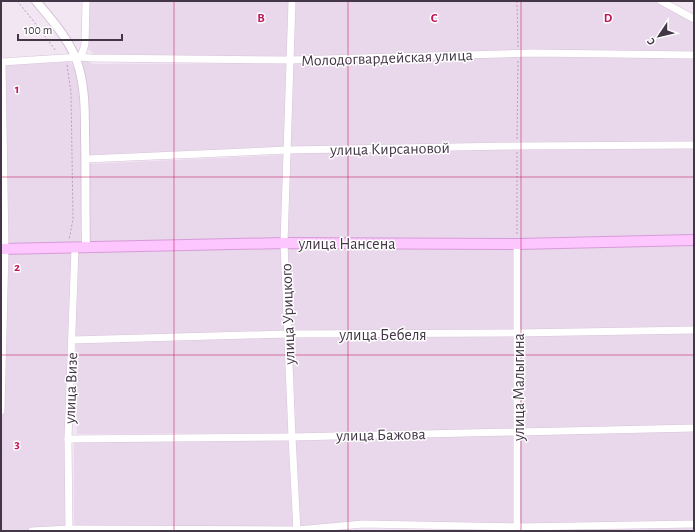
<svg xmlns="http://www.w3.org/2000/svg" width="695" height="532" font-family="'Alegreya Sans',sans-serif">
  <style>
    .residential { fill: #e9d8eb }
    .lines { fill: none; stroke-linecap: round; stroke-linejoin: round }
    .minor-casing { stroke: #d7c3d9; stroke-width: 8 }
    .tertiary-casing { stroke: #d7c3d9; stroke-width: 10 }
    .secondary-casing { stroke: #d69bd8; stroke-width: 12 }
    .path { stroke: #bb9ac0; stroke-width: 1; stroke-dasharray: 2 2; stroke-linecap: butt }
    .minor { stroke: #fff; stroke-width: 7 }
    .tertiary { stroke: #fff; stroke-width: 8 }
    .secondary { stroke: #fdc6fe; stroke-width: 10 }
    .grid { fill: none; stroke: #c2185b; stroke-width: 1; stroke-opacity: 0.55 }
    .labels { text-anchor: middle; stroke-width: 3; stroke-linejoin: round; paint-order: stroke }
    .street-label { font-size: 16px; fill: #433646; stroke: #fff }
    .grid-label { font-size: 13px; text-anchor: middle; font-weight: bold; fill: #c2185b; stroke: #fff; stroke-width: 3; stroke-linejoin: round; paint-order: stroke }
  </style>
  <rect width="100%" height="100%" fill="#f2e6f3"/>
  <!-- residential -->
  <g class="residential">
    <polygon points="89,1 289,1 287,58 94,54 88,49"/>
    <polygon points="292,1 661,1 694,19 694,531 517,531 517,527 363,524 297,530 284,243"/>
    <polygon points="85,59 93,64 287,63 285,148 90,155 88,101 80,61"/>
    <polygon points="69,61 76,71 79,96 81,159 80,241 55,244 7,244 4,65"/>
    <polygon points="1,62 5,248 75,248 69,529 32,531 1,531"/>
    <polygon points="285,155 282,239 89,244 88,164"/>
    <polygon points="283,245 285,333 76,338 76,253"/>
    <polygon points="285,337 289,433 77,434 76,342"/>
    <polygon points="290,439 293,528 74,530 74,441"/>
  </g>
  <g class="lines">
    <!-- minor casing -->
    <g class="minor-casing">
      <g id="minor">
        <polyline points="292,1 284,243 292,437 297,531"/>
        <polyline points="661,1 694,19"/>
        <polyline points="80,57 91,58 290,60 532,53 694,55"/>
        <polyline points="1,62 80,57 83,51 85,44 86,1"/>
        <polyline points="86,159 287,150 517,146 694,145"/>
        <polyline points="517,244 517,531"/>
        <polyline points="72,340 287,334 517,333 694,330"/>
        <polyline points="1,411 5,249 2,62"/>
        <polyline points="68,439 292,437 694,428"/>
        <polyline points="32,531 69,529 297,530 363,524 517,527 694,524"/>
        <polyline points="69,531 68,439 75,248"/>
      </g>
    </g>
    <!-- tertiary casing -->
    <g class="tertiary-casing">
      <path id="tertiary" d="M36 1C51 19 68 38 76 59 85 83 85 109 85 134 86 172 85 210 86 247"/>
    </g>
    <!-- secondary casing -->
    <g class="secondary-casing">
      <polyline id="secondary" points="1,249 284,243 517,244 694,240"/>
    </g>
    <!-- path -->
    <g class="path">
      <polyline points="17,1 32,19 56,51"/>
      <polyline points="517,1 518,47"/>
      <polyline points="67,65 71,92 73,219 69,240"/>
      <polyline points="517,139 518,60"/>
      <polyline points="517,152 517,235"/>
    </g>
    <!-- minor -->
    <use href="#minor" class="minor"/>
    <!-- tertiary -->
    <use href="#tertiary" class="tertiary"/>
    <!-- secondary -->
    <use href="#secondary" class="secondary"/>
  </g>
  <!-- grid -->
  <path class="grid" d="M174 1V531M348 1V531M521 1V531M1 177H694M1 355H694"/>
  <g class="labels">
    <!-- street labels -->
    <g class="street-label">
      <text transform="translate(387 57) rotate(-2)" y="6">Молодогвардейская улица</text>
      <text transform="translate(390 148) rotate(-1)" y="6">улица Кирсановой</text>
      <text x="347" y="249">улица Нансена</text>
      <text transform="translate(287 314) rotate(-92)" y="6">улица Урицкого</text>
      <text x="383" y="340">улица Бебеля</text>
      <text transform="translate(518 387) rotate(-90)" y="6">улица Малыгина</text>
      <text transform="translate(70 388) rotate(-88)" y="6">улица Визе</text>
      <text transform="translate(381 434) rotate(-1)" y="6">улица Бажова</text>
    </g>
  </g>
  <g class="grid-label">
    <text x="261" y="22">B</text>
    <text x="434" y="22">C</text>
    <text x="608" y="22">D</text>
    <text x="17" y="93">1</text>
    <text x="17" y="271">2</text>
    <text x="17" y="448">3</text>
  </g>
  <!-- border -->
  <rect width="695" height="532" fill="none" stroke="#433646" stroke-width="4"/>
  <!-- north arrow -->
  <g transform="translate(659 36) rotate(235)" stroke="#ffffff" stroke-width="3" paint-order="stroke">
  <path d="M0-3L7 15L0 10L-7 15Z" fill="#433646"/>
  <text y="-6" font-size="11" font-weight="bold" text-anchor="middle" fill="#433646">С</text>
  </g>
  <!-- scale -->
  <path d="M18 34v6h104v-6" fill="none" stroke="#433646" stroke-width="2"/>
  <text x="24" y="34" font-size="12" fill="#433646" stroke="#ffffff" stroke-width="3" paint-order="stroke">100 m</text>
</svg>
